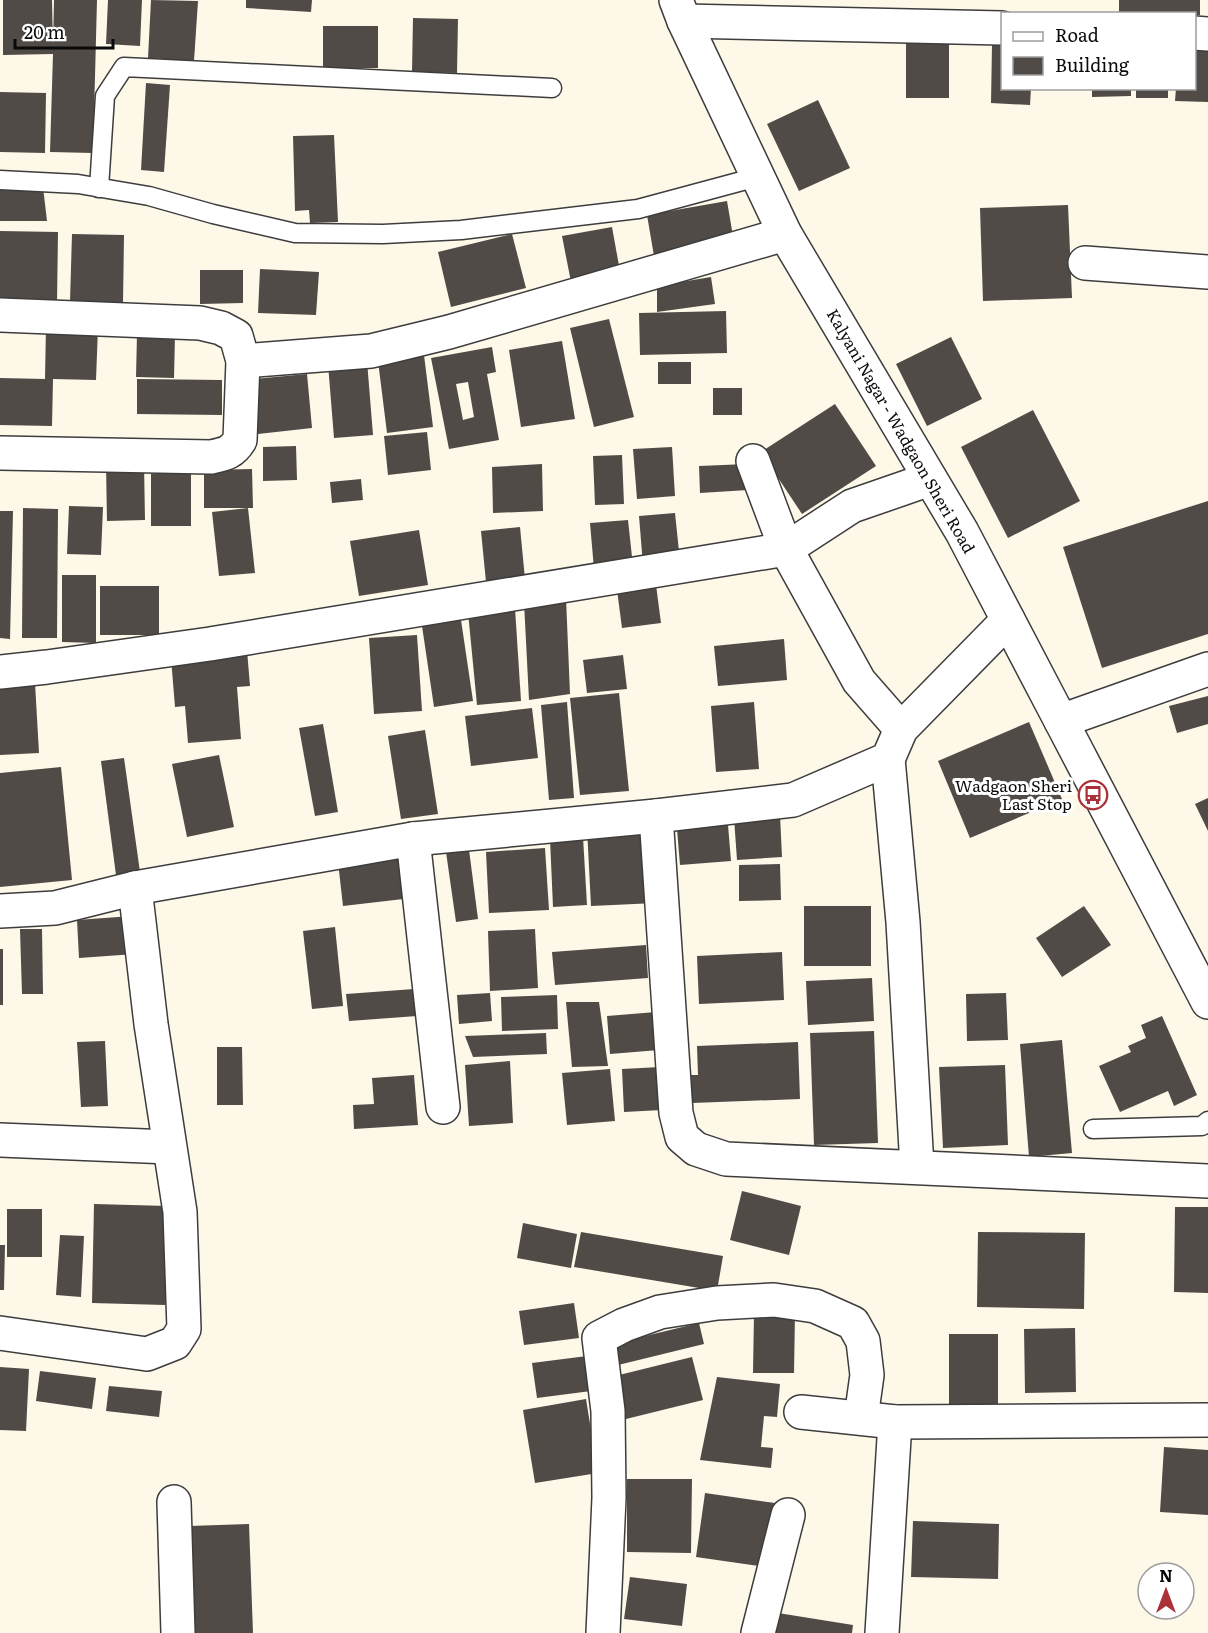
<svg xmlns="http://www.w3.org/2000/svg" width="1208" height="1633" font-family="Literata,serif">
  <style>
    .building { fill: #514b47; fill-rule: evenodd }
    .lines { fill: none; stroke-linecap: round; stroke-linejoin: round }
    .service-casing { stroke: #3d3d3d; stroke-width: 21 }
    .minor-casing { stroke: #3d3d3d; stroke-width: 36 }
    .tertiary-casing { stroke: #3d3d3d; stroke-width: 36 }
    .service { stroke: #fff; stroke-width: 18 }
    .minor { stroke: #fff; stroke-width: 33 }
    .tertiary { stroke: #fff; stroke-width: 33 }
    .labels { text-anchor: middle; stroke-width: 6; stroke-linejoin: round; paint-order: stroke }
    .street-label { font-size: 16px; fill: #0a0a0a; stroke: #fff }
    .poi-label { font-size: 16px; fill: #0a0a0a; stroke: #fff; text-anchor: end }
  </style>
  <rect width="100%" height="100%" fill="#fdf8e8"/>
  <!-- building -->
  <g class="building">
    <polygon points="3,0 52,0 53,46 54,0 97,0 93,153 50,152 53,54 3,55"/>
    <polygon points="108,0 142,0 140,46 106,44"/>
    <polygon points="151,0 198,1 194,61 148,58"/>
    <polygon points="246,0 312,0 311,12 246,8"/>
    <polygon points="1119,0 1200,0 1200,15 1194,15 1194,14 1119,14"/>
    <polygon points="413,18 458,19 457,73 412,72"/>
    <rect x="323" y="26" width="55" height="42"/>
    <rect x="906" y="36" width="43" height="62"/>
    <polygon points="1194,42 1208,42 1208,102 1175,101 1176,88 1194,88"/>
    <polygon points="992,44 1002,45 1002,88 1031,88 1030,105 991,103"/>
    <polygon points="146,83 170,85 164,172 141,170"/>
    <polygon points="1092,88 1131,88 1131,96 1092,97"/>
    <rect x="1136" y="88" width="32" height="10"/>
    <polygon points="0,92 46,93 45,153 0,152"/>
    <polygon points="818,100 850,168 799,191 767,124"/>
    <polygon points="334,135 338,222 310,223 309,210 295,211 293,136"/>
    <polygon points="43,187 47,221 0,221 0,190"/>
    <polygon points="727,201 734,242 654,256 647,215"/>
    <polygon points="1068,205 1072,298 983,301 980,208"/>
    <polygon points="612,227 621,277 572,287 562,236"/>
    <polygon points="0,231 58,232 57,303 0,302"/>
    <polygon points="72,234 124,235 123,303 70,302"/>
    <polygon points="512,234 526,288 451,307 438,252"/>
    <polygon points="260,269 319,272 316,315 258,313"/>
    <polygon points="200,270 243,270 243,303 200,304"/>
    <polygon points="711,277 715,304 657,312 657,286"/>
    <polygon points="726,311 727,353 640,355 639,313"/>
    <polygon points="609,319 634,417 594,427 570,328"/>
    <polygon points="46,326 98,327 96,380 53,379 52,426 0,425 0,378 45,379"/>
    <polygon points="137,334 175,335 174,378 136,377"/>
    <polygon points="951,337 982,399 927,426 896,364"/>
    <polygon points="562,341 575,419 521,427 509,350"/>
    <path d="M492 347 496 372 487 374 499 440 449 449 431 358ZM468 382 474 417 463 420 456 384Z"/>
    <polygon points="424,355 433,427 387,433 378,361"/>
    <polygon points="367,361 373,435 334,438 328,364"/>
    <rect x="658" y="362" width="33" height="22"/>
    <polygon points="307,374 312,428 258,434 253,379"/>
    <polygon points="137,379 222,380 222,415 137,414"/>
    <rect x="713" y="388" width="29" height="27"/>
    <polygon points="835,404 876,466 802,514 761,452"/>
    <polygon points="1033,410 1080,501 1008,538 961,447"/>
    <polygon points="427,432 431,470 388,475 384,436"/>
    <polygon points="296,446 297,480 263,481 263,447"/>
    <polygon points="672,447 675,496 637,499 633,449"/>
    <polygon points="622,455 624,504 595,505 593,456"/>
    <polygon points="106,464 144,464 145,520 107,521"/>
    <polygon points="542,464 543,511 493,513 492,467"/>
    <polygon points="747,464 748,490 700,493 699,466"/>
    <polygon points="252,469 253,508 204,508 204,470"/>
    <rect x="151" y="474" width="40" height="52"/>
    <polygon points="361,479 363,500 332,503 330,482"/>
    <polygon points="1208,501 1208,634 1102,668 1063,547"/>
    <polygon points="69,506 103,507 101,555 67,554"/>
    <polygon points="23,508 58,509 57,638 22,638"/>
    <polygon points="248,508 255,573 219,576 212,512"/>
    <polygon points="0,511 13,511 10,639 0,638"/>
    <polygon points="675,513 680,561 643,565 639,516"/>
    <polygon points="628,520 633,566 594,569 590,523"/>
    <polygon points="520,527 525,579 486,582 481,531"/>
    <polygon points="419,530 428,585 359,596 350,541"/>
    <polygon points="62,575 96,575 96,643 62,642"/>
    <polygon points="656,585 661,623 622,628 617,590"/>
    <rect x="100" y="586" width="59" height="49"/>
    <polygon points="566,598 570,694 529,700 524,602"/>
    <polygon points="515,608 521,701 477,705 468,612"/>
    <polygon points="461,620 473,701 434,707 422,626"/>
    <polygon points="417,635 422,711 374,714 369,638"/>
    <polygon points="784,639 787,680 718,686 714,646"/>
    <polygon points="247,650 250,686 237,687 241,739 188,743 185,706 175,707 171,658"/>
    <polygon points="623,655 627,689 587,693 583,660"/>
    <polygon points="35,683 39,753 0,755 0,685"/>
    <polygon points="619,693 629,791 580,795 570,698"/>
    <polygon points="1208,696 1208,724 1177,733 1169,706"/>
    <polygon points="567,702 574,798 549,800 541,705"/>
    <polygon points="754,702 759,769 716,772 711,706"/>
    <polygon points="532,708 538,758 471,766 465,716"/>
    <polygon points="1029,722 1062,799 970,838 938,761"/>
    <polygon points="323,724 338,812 315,816 299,728"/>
    <polygon points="425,730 438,814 401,819 388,736"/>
    <polygon points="219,755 234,827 187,837 172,764"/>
    <polygon points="124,758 140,872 116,875 101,761"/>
    <polygon points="61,767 72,880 0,887 0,773"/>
    <polygon points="1208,798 1208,831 1195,804"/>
    <polygon points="780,815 782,857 737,860 734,818"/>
    <polygon points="728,825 731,861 680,865 677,829"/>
    <polygon points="653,826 656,903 591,906 587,828"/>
    <polygon points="583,837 587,905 553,907 550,839"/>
    <polygon points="468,842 478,919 456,922 445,845"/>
    <polygon points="545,848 549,910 489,913 486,852"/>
    <polygon points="407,854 412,898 343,906 338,862"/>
    <polygon points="780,864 781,900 739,901 739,865"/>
    <rect x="804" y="906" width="67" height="60"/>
    <polygon points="1084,906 1111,945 1062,977 1036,938"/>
    <polygon points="132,916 135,954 79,958 77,920"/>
    <polygon points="335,927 343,1006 312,1009 303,931"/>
    <polygon points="20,929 42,929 43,994 22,994"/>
    <polygon points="535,929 538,988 490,991 488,931"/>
    <polygon points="646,945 648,978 555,985 552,952"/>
    <rect x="0" y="949" width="3" height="56"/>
    <polygon points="782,952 784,1000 699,1004 697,956"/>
    <polygon points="872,978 874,1021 808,1025 806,981"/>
    <polygon points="414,989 417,1016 349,1021 346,994"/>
    <polygon points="490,993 492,1021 459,1024 457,995"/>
    <polygon points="1006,993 1008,1040 967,1041 966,994"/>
    <polygon points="557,995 558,1029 502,1031 501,997"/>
    <polygon points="566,1002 599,1002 608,1066 572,1067"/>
    <polygon points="656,1012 659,1050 610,1054 607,1016"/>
    <polygon points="1162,1016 1197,1095 1174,1106 1168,1091 1120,1112 1099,1066 1131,1052 1128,1046 1146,1038 1141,1025"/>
    <polygon points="874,1031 878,1143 814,1145 810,1033"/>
    <polygon points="546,1033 547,1054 473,1057 465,1036"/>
    <polygon points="1062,1040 1072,1153 1029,1157 1020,1044"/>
    <polygon points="105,1041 108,1106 81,1107 77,1042"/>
    <polygon points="798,1042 800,1099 692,1103 691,1075 698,1075 697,1046"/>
    <polygon points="217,1047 242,1047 243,1105 217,1105"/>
    <polygon points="510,1061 513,1123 469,1126 465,1065"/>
    <polygon points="1005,1065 1008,1145 943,1148 939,1067"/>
    <polygon points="660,1067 662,1110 624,1112 622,1069"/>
    <polygon points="610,1069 615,1121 567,1125 562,1073"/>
    <polygon points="414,1075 418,1125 354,1129 353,1105 374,1104 372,1078"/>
    <polygon points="742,1191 801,1206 789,1255 730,1240"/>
    <polygon points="94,1204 168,1206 165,1305 92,1303"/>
    <polygon points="1175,1207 1208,1207 1208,1293 1174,1292"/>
    <rect x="7" y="1209" width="35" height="48"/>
    <polygon points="523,1223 577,1234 571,1268 517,1258"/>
    <polygon points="581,1232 723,1256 717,1291 574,1267"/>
    <polygon points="978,1232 1085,1233 1084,1309 977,1307"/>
    <polygon points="60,1235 84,1236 81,1297 56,1295"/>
    <polygon points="0,1245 5,1245 4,1290 0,1290"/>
    <polygon points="574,1303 579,1338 524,1345 519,1311"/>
    <polygon points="754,1313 795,1313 794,1373 753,1373"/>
    <polygon points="699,1323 704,1344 614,1366 608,1345"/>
    <polygon points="1075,1328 1076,1392 1025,1393 1024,1329"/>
    <rect x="949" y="1334" width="49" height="74"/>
    <polygon points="587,1356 591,1391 537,1398 532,1363"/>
    <polygon points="692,1357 703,1400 626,1419 615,1376"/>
    <polygon points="0,1367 29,1369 26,1431 0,1430"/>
    <polygon points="40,1371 96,1378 92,1409 36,1401"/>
    <polygon points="717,1377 780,1384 777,1417 764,1416 761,1447 773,1448 771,1468 700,1460"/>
    <polygon points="109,1386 162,1391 159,1417 106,1411"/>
    <polygon points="586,1399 598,1473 535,1483 523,1410"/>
    <polygon points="1164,1447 1208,1450 1208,1515 1160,1512"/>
    <polygon points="627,1479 692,1479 691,1553 627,1552"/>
    <polygon points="705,1493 775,1503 766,1567 696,1557"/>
    <polygon points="913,1521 999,1524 998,1579 911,1577"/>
    <polygon points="249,1524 253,1633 192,1633 189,1526"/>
    <polygon points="630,1577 687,1584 682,1626 624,1619"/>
    <polygon points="778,1613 853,1625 852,1633 775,1633"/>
  </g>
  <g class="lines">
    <!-- service casing -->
    <g class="service-casing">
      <g id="service">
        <polyline points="0,180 78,184 149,196 213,214 295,233 383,234 461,230 638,209 757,177"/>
        <polyline points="99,188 105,96 124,67 552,88"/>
        <polyline points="1093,1129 1202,1126 1208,1121"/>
      </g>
    </g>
    <!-- minor casing -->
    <g class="minor-casing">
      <g id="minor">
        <polyline points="684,21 1002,28"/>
        <polyline points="1194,33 1208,34"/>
        <polyline points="1085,263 1208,272"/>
        <path d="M0 315 200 323 221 328 236 336 243 361 240 440C232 453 225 454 211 457L0 453"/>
        <polyline points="243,361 371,351 449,332 785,234"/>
        <polyline points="753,461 786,549 859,681 901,729"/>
        <polyline points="0,672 47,667 210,644 786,549 852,506 930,479"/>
        <polyline points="1061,721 1208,1002"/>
        <polyline points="888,759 903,922 917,1167"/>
        <polyline points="656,816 676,1113 682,1137 696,1149 726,1159 1208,1181"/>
        <polyline points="413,839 443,1107"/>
        <polyline points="0,911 55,908 135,888 413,839 656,816 793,800 888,759 901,729 1008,620"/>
        <polyline points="0,1140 169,1147"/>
        <polyline points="0,1333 147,1354 175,1343 184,1329 180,1212 151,1024 135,888"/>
        <polyline points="801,1412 895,1422 1208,1420"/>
        <polyline points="174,1502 178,1633"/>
        <polyline points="603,1633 609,1498 608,1411 599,1338 624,1325 660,1312 717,1303 774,1300 815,1306 853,1323 863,1341 867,1375 861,1418"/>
        <polyline points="758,1633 788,1515"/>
        <polyline points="882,1633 895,1422"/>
      </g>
    </g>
    <!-- tertiary casing -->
    <g class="tertiary-casing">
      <polyline id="tertiary" points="676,0 684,21 785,234 962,532 1061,721 1208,669"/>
    </g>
    <!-- service -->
    <use href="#service" class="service"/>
    <!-- minor -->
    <use href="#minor" class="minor"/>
    <!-- tertiary -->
    <use href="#tertiary" class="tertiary"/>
  </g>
  <!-- icons -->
  <defs>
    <g id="bus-ring" transform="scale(1.5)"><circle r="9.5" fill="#fff" stroke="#aa3138" stroke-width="1.5"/><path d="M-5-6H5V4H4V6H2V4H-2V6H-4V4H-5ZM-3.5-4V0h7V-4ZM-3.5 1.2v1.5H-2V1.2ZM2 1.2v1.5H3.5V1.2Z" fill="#aa3138"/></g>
  </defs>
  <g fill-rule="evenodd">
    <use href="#bus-ring" x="1093" y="795"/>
  </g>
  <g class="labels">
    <!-- street labels -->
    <g class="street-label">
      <text transform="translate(901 431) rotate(60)" y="6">Kalyani Nagar - Wadgaon Sheri Road</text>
    </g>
    <!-- poi labels -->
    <g class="poi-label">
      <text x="1072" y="792">Wadgaon Sheri<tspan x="1072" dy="18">Last Stop</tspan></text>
    </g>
  </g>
  <!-- legend -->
  <rect x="1001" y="12" width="195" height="78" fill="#ffffff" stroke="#9d9d9d" stroke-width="1.5"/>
  <rect x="1013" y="32" width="30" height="9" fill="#ffffff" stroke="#9d9d9d" stroke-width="1.5"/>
  <text x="1055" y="42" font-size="18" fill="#0a0a0a">Road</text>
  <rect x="1013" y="57" width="30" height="18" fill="#514b47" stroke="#9d9d9d" stroke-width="1.5"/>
  <text x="1055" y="72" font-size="18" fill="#0a0a0a">Building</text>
  <!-- north arrow -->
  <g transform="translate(1166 1591)"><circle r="28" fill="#ffffff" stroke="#9d9d9d" stroke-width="1.5"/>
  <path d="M0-4.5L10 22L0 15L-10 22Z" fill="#aa3138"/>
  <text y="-9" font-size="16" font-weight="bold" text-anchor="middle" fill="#0a0a0a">N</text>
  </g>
  <!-- scale -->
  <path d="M15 39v9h98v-9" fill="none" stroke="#0a0a0a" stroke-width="3"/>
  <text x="24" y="39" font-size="18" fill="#0a0a0a" stroke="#ffffff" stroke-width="4.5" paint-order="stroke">20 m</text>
</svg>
